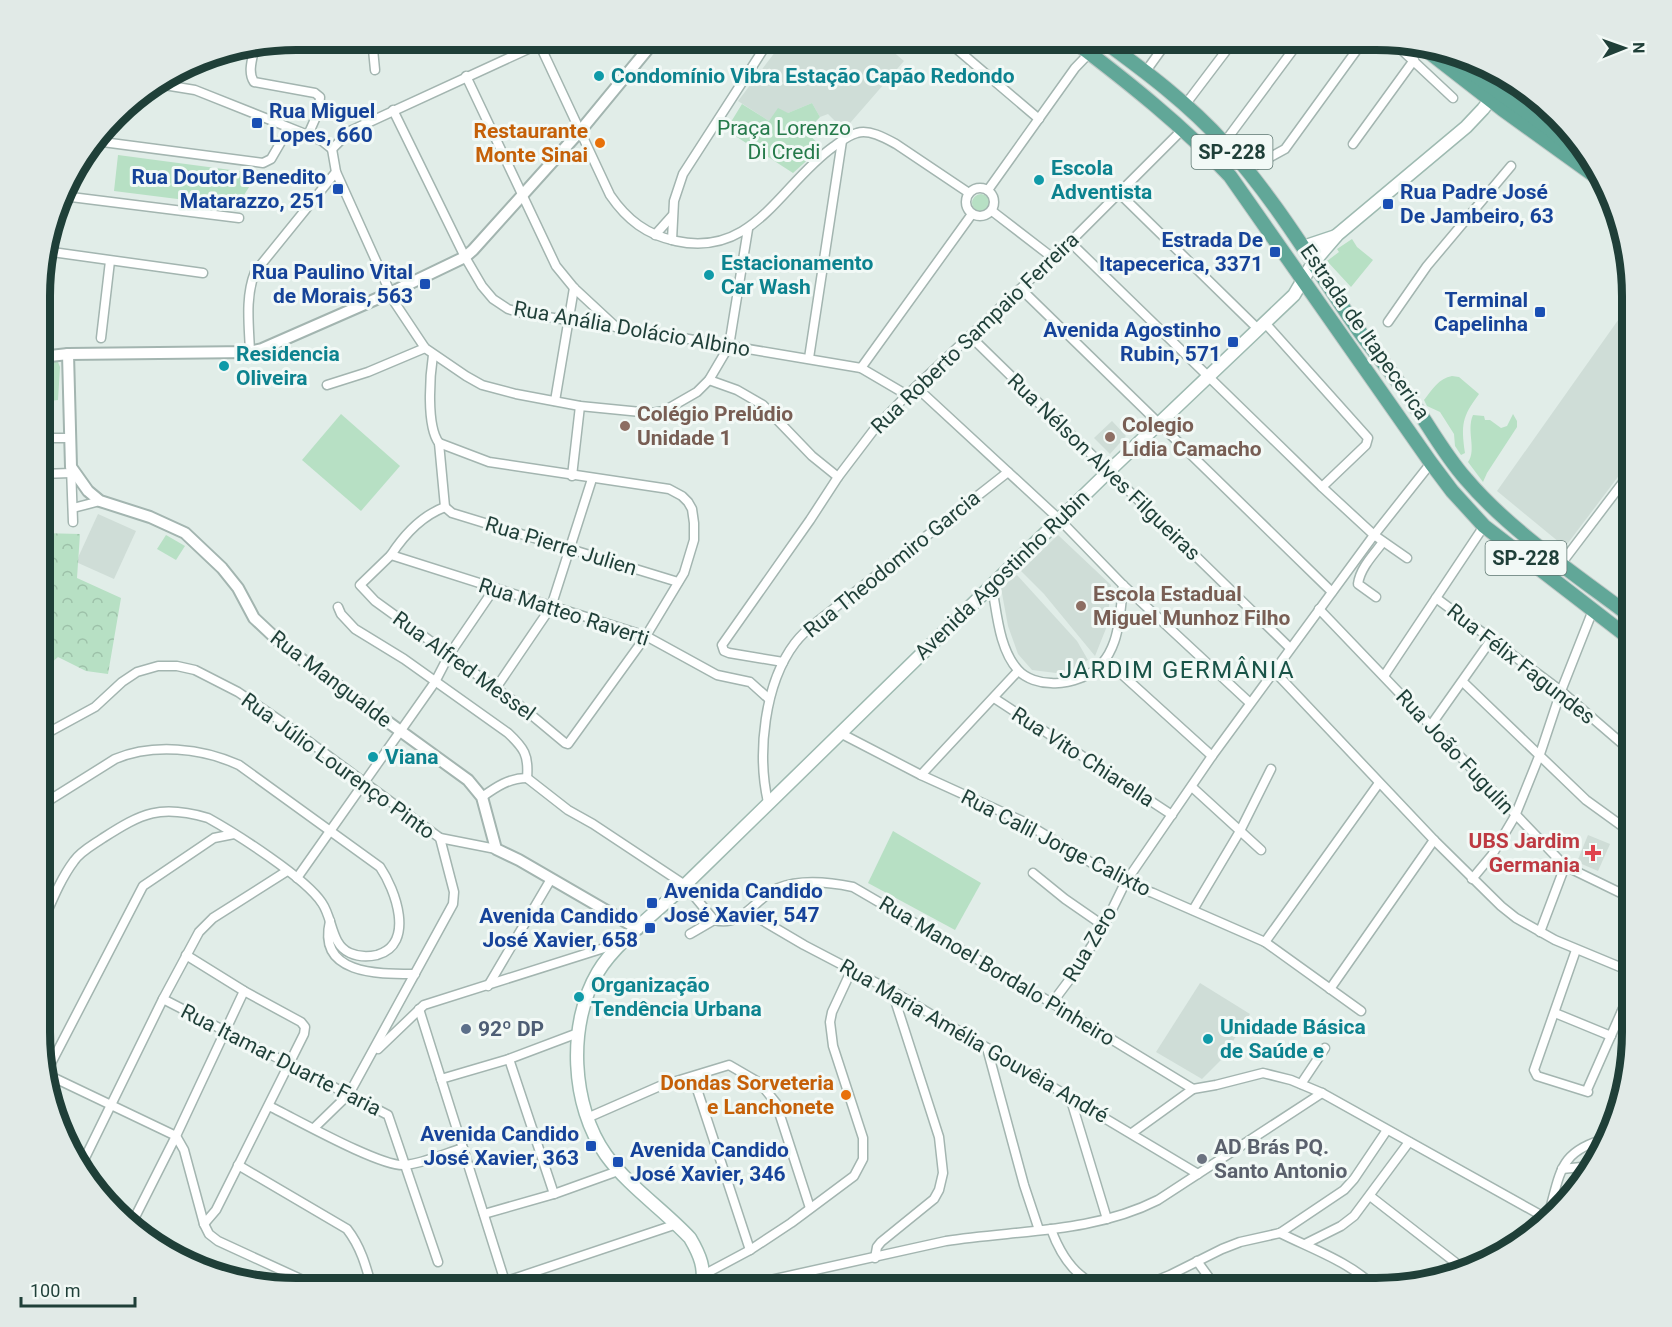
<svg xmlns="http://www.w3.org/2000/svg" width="1672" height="1327" font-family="Roboto,sans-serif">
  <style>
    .built { fill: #cfddd7 }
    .green { fill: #b7e0c4 }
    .forest { fill: url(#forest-crowns) }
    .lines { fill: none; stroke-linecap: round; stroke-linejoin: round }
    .river { stroke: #83c7d8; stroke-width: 14 }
    .minor-casing { stroke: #a3b5b0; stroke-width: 11 }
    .tertiary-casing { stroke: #a3b5b0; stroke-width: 14 }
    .secondary-casing { stroke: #9ebab1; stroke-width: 15 }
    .primary-casing { stroke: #c0c9c7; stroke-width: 16 }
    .minor { stroke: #fff; stroke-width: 8 }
    .tertiary { stroke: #fff; stroke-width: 10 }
    .secondary { stroke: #fff; stroke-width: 12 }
    .primary { stroke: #61a798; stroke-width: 14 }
    .culture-dot { fill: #0f9aa8; stroke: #f2f9f6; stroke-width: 2 }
    .transit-dot { fill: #1a4fb4; stroke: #f2f9f6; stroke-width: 2 }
    .food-dot { fill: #e8710a; stroke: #f2f9f6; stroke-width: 2 }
    .education-dot { fill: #8d6e63; stroke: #f2f9f6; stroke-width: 2 }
    .health-dot { fill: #e0444e; stroke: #f2f9f6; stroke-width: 2 }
    .service-dot { fill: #5c6f8a; stroke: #f2f9f6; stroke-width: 2 }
    .worship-dot { fill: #6b7280; stroke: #f2f9f6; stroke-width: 2 }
    .labels { text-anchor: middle; stroke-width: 6; stroke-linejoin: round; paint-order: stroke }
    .shield { fill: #f2f9f6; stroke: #5e7771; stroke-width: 1.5 }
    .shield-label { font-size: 20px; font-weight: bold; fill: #1f3f38 }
    .culture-label { font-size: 21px; font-weight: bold; fill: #0d838f; stroke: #f2f9f6; text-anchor: start }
    .transit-label { font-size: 21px; font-weight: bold; fill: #164399; stroke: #f2f9f6; text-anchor: end }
    .park-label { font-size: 21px; fill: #257a4a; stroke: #f2f9f6 }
    .food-label { font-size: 21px; font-weight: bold; fill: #c56008; stroke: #f2f9f6; text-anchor: end }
    .street-label { font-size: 21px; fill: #1f3f38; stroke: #f2f9f6 }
    .education-label { font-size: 21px; font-weight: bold; fill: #785e54; stroke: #f2f9f6; text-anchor: start }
    .health-label { font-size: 21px; font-weight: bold; fill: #be3a42; stroke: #f2f9f6; text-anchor: end }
    .service-label { font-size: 21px; font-weight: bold; fill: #4e5e75; stroke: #f2f9f6; text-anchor: start }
    .worship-label { font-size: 21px; font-weight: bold; fill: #5b616d; stroke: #f2f9f6; text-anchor: start }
    .quarter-label { font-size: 24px; letter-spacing: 1.5px; fill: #195448; stroke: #f2f9f6 }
    .rim { fill: none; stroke: #1f3f38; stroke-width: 8 }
  </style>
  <defs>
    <pattern id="forest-crowns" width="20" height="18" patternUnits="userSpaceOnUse" patternTransform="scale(1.5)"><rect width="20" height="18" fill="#b7e0c4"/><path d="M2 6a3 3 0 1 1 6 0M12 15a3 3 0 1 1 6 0" fill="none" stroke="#9dc1a9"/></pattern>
  </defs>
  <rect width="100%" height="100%" fill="#e1ede8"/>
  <!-- built -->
  <g class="built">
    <polygon points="785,39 878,39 904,61 844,130 828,114 820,117 812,103 769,121 738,101"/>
    <polygon points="1633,299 1633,457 1565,547 1497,491"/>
    <polygon points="1112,421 1126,436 1110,454 1094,438"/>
    <polygon points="98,514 136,531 114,579 76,562"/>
    <polygon points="1058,535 1111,585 1107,626 1095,656 1044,594 1021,571"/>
    <polygon points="1017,575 1077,641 1088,660 1064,674 1032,670 1018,654 1008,626 1001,588"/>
    <polygon points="1588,835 1610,844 1598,871 1577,862"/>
    <polygon points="1200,983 1250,1014 1221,1060 1202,1079 1156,1052"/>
  </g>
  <!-- green -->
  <g class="green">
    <polygon points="812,103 820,117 806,132 822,147 793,173 726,130 742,104 769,121 778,108 788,113"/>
    <polygon points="118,155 246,172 248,173 242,177 251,184 244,195 247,198 241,207 114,191"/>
    <circle cx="981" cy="203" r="9"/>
    <polygon points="1352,239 1357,247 1373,260 1351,287 1327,261 1339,252 1337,249"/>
    <polygon points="47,358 58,362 60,367 58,400 50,401 41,397 41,360"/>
    <path d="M1452 376 1459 377 1479 394C1462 417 1461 424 1465 453L1461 455 1455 446 1454 434 1440 412 1427 406 1424 400C1432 390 1439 378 1452 376Z"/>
    <polygon points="341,414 400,466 361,511 302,460"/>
    <path d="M1513 414 1517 421V427L1487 473 1483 482 1468 462C1477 450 1466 431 1473 415L1484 416 1485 420H1490L1501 428 1507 426Z"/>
    <polygon points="166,535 185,546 176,560 157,549"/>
    <polygon points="893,831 981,883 955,930 868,883"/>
    <polygon points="1572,1173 1586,1174 1569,1201 1561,1207"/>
  </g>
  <!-- forest -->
  <polygon class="forest" points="41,533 80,534 77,578 121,598 108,674 86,671 58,657 40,673"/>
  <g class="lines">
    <!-- river -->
    <polyline class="river" points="1471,58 1564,128"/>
    <!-- minor casing -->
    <g class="minor-casing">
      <g id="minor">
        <polyline points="372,39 375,70"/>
        <path d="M537 39 610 195C627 220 647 235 676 241 754 258 780 185 833 147 840 142 848 135 857 133 869 129 885 138 896 144L969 193"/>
        <polyline points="945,39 1039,119"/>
        <polyline points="1391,40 1453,98"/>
        <path d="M255 46C253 57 247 72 254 82L315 93 320 97 319 110 308 135"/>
        <polyline points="1146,71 1169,39"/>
        <polyline points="466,76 556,266 574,288 616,327"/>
        <polyline points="158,84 195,90 308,135 322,141 332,149"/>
        <polyline points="1185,105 1235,39"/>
        <polyline points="393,110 465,257 482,286 493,299 508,309 526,314 617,327 861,368 907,395"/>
        <polyline points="95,141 263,163 271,159 289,128"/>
        <polyline points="1224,143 1301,39"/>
        <polyline points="1353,144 1414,60"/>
        <polyline points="332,149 336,172 386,283 395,303 425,348 466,376 482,385 516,394 580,406 651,413 664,411 697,392 709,380 729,346 748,229"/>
        <polyline points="332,149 350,131 539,44"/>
        <polyline points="1247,170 1285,149 1364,40"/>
        <circle cx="980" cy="202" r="14"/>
        <polyline points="988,190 1075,68 1103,39"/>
        <polyline points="1119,193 1258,329"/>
        <polyline points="63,196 239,218"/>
        <polyline points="992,211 1053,258"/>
        <polyline points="655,235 672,216"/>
        <polyline points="672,240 674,201 683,174 770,39"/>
        <polyline points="1070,242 1322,487 1374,535 1407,558"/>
        <polyline points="45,251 203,273"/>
        <polyline points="1021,289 1332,592"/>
        <polyline points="1388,322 1427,266 1511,166"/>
        <polyline points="1265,323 1368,438 1366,445 1322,487"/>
        <polyline points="970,336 1290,648"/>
        <polyline points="101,338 110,261"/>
        <path d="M250 352C249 325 245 297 255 272L336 172"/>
        <path d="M433 355C430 375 426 426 439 443L445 507"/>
        <polyline points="809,358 842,141"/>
        <polyline points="861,368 972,214"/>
        <polyline points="709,380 737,390 763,405 812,456 838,477"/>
        <polyline points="327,385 368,372 425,348"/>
        <polyline points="916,387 1059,519 1123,585 1250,703"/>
        <polyline points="555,401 574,288"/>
        <polyline points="41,438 71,438"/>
        <polyline points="439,443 489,462 669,489 682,496 688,502 692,509 694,523 694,540 684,573 646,636 568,744 565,743 523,708 375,601 360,585 391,555 646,636 717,675 750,682 769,699"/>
        <polyline points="71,467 73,522"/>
        <polyline points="41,474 71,473"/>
        <polyline points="572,476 580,406"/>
        <polyline points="445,507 452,513 678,582"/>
        <polyline points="73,508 100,501"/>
        <path d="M391 555C404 535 421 516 445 507"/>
        <polyline points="1561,564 1633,469"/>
        <path d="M992 587C997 613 999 649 1018 670 1026 679 1040 683 1051 683 1063 684 1072 681 1083 677 1119 662 1120 619 1123 585"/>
        <path d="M1376 597 1358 584C1360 568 1374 554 1383 542"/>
        <polyline points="1436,598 1561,691 1633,753"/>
        <path d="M338 607 341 614 355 629 404 659 508 733C524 748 529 755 527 778"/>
        <polyline points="1319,609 1565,866 1633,899"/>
        <polyline points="1106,660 1212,756"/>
        <polyline points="783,662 729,653 724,651 722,645 810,520 838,477 876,427 907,395 1070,242 1183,129"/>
        <polyline points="1274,671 1434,840 1501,906 1516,918 1555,940 1632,972"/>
        <polyline points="1384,676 1484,526"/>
        <polyline points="1463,682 1586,800 1633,834"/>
        <polyline points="496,688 551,607 592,479"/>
        <polyline points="994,698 1172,815"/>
        <polyline points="1431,725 1491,640"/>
        <polyline points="840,733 921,775 1022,821 1125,883 1153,893 1265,942 1361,1011"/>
        <polyline points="40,737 95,707 122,682 137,672 158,666 177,666 195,670 238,692 285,724 440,838 454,892 453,904 349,1094 314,1128"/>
        <polyline points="921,775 1018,671"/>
        <path d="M527 778 568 810 593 824 685 885 714 920C743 928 755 898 778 888 801 879 829 882 853 887L1052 1003 1193 1089 1216 1085 1263 1073 1291 1080 1322 1093 1546 1218"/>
        <polyline points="1192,787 1261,850"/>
        <path d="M482 797C496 787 509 778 527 778"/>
        <path d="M768 802C757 754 764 684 795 643 801 635 809 628 818 621L1008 472"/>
        <polyline points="440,838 496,849"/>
        <polyline points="1033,873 1065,899 1104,926"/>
        <polyline points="297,878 435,682 449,655 494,589"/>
        <polyline points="1472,879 1492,855 1515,816 1540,754 1561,691 1593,610"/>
        <polyline points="1193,910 1240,831 1271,769"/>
        <polyline points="748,912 804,945 892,991 1198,1174"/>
        <path d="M330 921C317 975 379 974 415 974"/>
        <path d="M40 928C50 906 59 881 74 861 81 851 93 845 103 838 142 813 160 804 208 818 235 833 306 878 322 903 333 919 331 945 350 953 359 957 368 957 377 955 416 944 395 889 380 867L239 765C202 748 153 743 115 759L40 806"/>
        <polyline points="1540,932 1565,866"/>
        <polyline points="690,934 714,920"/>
        <polyline points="1265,942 1379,783"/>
        <polyline points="1576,950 1534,1070 1537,1076 1588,1092 1587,1090 1632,988"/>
        <polyline points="186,955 244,991 301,1022 305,1027 304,1034 216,1210 204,1224"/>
        <polyline points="488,986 551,879"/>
        <polyline points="1330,989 1434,840"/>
        <polyline points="163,999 388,1115 438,1262"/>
        <polyline points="1052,1003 1076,971 1104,926 1125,883 1212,756 1374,535 1431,463"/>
        <polyline points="419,1009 507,1288"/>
        <polyline points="1622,1011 1632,1019"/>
        <polyline points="1555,1013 1611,1036"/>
        <polyline points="987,1048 1024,1185 1039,1230"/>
        <polyline points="378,1049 424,1005 620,943"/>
        <polyline points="509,1059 554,1194"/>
        <polyline points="46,1073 143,886 214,838 234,834"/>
        <polyline points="46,1074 176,1136 184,1150 204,1224 209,1234 218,1241 318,1287"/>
        <polyline points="693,1077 750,1250"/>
        <polyline points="441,1079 509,1059 578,1033"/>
        <polyline points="1301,1084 1325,1048"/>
        <polyline points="1070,1097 1107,1219"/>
        <path d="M269 1106C294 1118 382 1168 405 1165 424 1163 444 1154 463 1148"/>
        <polyline points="587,1118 660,1086 729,1065 760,1083 776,1103 810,1208"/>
        <polyline points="1132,1133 1193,1089"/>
        <path d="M238 1165 347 1229C361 1247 366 1266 372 1288"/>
        <polyline points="81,1166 163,999 199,932 213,918 287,871"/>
        <polyline points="1562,1169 1591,1166"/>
        <polyline points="1370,1196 1465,1270"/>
        <polyline points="484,1214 554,1194 618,1171"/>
        <path d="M1548 1216C1561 1172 1558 1151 1608 1138"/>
        <polyline points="130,1227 176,1136 244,991"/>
        <path d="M1051 1229C1060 1254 1076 1279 1103 1288"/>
        <path d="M1280 1233C1312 1249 1350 1262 1376 1288"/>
        <polyline points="1305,1244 1341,1226 1354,1216 1409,1142"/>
        <polyline points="875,1258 877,1247 881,1242 934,1199 939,1190 943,1173 939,1137 892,991"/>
        <polyline points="1197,1261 1210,1279 1219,1288"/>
        <polyline points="705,1274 750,1250 791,1223 854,1176 863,1159 863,1138 833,1046 830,1022 832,1012 852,969"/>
        <polyline points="486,1288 677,1224"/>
        <path d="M734 1288 946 1241C1018 1230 1093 1233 1158 1200L1322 1093"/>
        <polyline points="787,1288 800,1274"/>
        <polyline points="959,1288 994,1284 1004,1288"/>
        <polyline points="1138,1288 1170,1275 1222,1249 1240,1242 1280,1233 1344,1190 1354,1179 1387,1130"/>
      </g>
    </g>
    <!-- tertiary casing -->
    <g class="tertiary-casing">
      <g id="tertiary">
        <polyline points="68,354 71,467 88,491 100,501 150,517 185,533 222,568 238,588 254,618 286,648 468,780 482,797 496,849 519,860 638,929"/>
        <polyline points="41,357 68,354 250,352 262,349 390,293 465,257 473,250 581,130 656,39"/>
      </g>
    </g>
    <!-- secondary casing -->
    <g class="secondary-casing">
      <g id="secondary">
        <polyline points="1303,247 1336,236"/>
        <path d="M701 1288C706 1269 700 1255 690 1238 663 1209 629 1187 606 1155 571 1106 567 1024 598 972 615 943 660 909 685 885L1109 471 1294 295 1313 263 1337 235 1466 127 1483 109 1507 78"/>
      </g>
    </g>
    <!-- primary casing -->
    <g class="primary-casing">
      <g id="primary">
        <path d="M1071 39C1128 82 1182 125 1230 176L1431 463 1452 491 1484 526 1633 641"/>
        <path d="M1101 39C1145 71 1189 104 1225 144 1275 199 1313 264 1355 325 1369 346 1386 365 1401 386 1424 416 1441 451 1466 479 1510 531 1579 577 1633 618"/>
        <polyline points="1421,46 1502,109 1602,181"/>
        <polyline points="1442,51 1550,129 1588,161"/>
      </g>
    </g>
    <!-- minor -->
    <use href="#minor" class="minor"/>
    <!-- tertiary -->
    <use href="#tertiary" class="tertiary"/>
    <!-- secondary -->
    <use href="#secondary" class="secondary"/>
    <!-- primary -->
    <use href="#primary" class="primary"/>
  </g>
  <!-- markers -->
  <g class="culture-dot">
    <circle cx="599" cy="76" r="6"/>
    <circle cx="1039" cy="180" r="6"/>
    <circle cx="709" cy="275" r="6"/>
    <circle cx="224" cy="366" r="6"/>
    <circle cx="373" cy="757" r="6"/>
    <circle cx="579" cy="997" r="6"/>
    <circle cx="1208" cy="1039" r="6"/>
  </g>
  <g class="transit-dot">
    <rect x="251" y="117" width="12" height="12" rx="3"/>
    <rect x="332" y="183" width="12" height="12" rx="3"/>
    <rect x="1382" y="198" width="12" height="12" rx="3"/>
    <rect x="1269" y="246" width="12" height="12" rx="3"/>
    <rect x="419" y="278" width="12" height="12" rx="3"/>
    <rect x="1534" y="306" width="12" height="12" rx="3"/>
    <rect x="1227" y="336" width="12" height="12" rx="3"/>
    <rect x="646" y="897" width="12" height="12" rx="3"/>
    <rect x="644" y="922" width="12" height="12" rx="3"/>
    <rect x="585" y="1140" width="12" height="12" rx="3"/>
    <rect x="612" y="1156" width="12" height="12" rx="3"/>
  </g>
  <g class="food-dot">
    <circle cx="600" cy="143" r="6"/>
    <circle cx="846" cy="1095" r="6"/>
  </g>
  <g class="education-dot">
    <circle cx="625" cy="426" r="6"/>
    <circle cx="1110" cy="437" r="6"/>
    <circle cx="1081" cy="606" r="6"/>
  </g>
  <path class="health-dot" d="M1590 844h6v6h6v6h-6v6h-6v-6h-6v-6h6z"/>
  <circle class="service-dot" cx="466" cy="1029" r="6"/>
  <circle class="worship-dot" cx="1202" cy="1159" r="6"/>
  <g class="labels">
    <!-- shield labels -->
    <g class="shield">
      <rect x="1191.5" y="135" width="81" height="34" rx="4.5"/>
      <rect x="1485.5" y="541" width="81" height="34" rx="4.5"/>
    </g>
    <g class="shield-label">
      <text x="1232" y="159">SP-228</text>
      <text x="1526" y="565">SP-228</text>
    </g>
    <!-- culture labels -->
    <g class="culture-label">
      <text x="611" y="83">Condomínio Vibra Estação Capão Redondo</text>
      <text x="1051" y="175">Escola<tspan x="1051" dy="24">Adventista</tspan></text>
      <text x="721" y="270">Estacionamento<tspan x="721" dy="24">Car Wash</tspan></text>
      <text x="236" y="361">Residencia<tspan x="236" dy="24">Oliveira</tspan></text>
      <text x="385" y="764">Viana</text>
      <text x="591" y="992">Organização<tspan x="591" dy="24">Tendência Urbana</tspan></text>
      <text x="1220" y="1034">Unidade Básica<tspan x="1220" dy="24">de Saúde e</tspan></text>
    </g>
    <!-- transit labels -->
    <g class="transit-label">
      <text x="269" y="118" text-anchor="start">Rua Miguel<tspan x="269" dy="24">Lopes, 660</tspan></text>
      <text x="326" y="184">Rua Doutor Benedito<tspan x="326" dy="24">Matarazzo, 251</tspan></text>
      <text x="1400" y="199" text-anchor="start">Rua Padre José<tspan x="1400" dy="24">De Jambeiro, 63</tspan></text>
      <text x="1263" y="247">Estrada De<tspan x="1263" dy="24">Itapecerica, 3371</tspan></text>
      <text x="413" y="279">Rua Paulino Vital<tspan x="413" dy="24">de Morais, 563</tspan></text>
      <text x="1528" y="307">Terminal<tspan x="1528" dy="24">Capelinha</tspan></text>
      <text x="1221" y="337">Avenida Agostinho<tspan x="1221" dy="24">Rubin, 571</tspan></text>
      <text x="664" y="898" text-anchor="start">Avenida Candido<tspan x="664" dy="24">José Xavier, 547</tspan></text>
      <text x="638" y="923">Avenida Candido<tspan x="638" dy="24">José Xavier, 658</tspan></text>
      <text x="579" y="1141">Avenida Candido<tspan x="579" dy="24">José Xavier, 363</tspan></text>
      <text x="630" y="1157" text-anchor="start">Avenida Candido<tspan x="630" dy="24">José Xavier, 346</tspan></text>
    </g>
    <!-- park labels -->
    <g class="park-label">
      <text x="784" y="135">Praça Lorenzo<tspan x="784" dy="24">Di Credi</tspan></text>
    </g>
    <!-- food labels -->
    <g class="food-label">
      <text x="588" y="138">Restaurante<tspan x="588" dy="24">Monte Sinai</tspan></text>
      <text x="834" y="1090">Dondas Sorveteria<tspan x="834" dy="24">e Lanchonete</tspan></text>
    </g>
    <!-- street labels -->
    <g class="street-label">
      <text transform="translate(632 329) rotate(10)" y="7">Rua Anália Dolácio Albino</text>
      <text transform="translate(1365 332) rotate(55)" y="7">Estrada de Itapecerica</text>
      <text transform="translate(975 333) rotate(-44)" y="7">Rua Roberto Sampaio Ferreira</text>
      <text transform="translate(1104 467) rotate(44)" y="7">Rua Nélson Alves Filgueiras</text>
      <text transform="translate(561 546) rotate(17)" y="7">Rua Pierre Julien</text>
      <text transform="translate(892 564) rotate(-39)" y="7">Rua Theodomiro Garcia</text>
      <text transform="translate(1002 575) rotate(-44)" y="7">Avenida Agostinho Rubin</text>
      <text transform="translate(564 612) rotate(18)" y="7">Rua Matteo Raverti</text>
      <text transform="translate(1521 664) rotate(38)" y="7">Rua Félix Fagundes</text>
      <text transform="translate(464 666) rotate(36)" y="7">Rua Alfred Messel</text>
      <text transform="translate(331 679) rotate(37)" y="7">Rua Mangualde</text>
      <text transform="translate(1455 752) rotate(47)" y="7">Rua João Fugulin</text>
      <text transform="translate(1083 757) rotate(33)" y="7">Rua Vito Chiarella</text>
      <text transform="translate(338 766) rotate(36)" y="7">Rua Júlio Lourenço Pinto</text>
      <text transform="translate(1056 843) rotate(27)" y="7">Rua Calil Jorge Calixto</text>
      <text transform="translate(1090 944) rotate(-59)" y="7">Rua Zero</text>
      <text transform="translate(997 971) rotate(31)" y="7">Rua Manoel Bordalo Pinheiro</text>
      <text transform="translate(974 1041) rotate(30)" y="7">Rua Maria Amélia Gouvêia André</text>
      <text transform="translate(281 1060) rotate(27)" y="7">Rua Itamar Duarte Faria</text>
    </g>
    <!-- education labels -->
    <g class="education-label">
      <text x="637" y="421">Colégio Prelúdio<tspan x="637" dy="24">Unidade 1</tspan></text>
      <text x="1122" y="432">Colegio<tspan x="1122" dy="24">Lidia Camacho</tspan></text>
      <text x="1093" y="601">Escola Estadual<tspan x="1093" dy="24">Miguel Munhoz Filho</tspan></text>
    </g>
    <!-- health labels -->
    <g class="health-label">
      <text x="1580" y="848">UBS Jardim<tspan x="1580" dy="24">Germania</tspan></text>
    </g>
    <!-- service labels -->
    <g class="service-label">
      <text x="478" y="1036">92º DP</text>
    </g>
    <!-- worship labels -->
    <g class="worship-label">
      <text x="1214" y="1154">AD Brás PQ.<tspan x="1214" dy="24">Santo Antonio</tspan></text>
    </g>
    <!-- quarter labels -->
    <g class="quarter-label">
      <text x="1177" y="678">JARDIM GERMÂNIA</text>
    </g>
  </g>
  <!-- crop -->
  <path d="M0 0H1672V1327H0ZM296 50H1376A246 246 0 0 1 1622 296V1032A246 246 0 0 1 1376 1278H296A246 246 0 0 1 50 1032V296A246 246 0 0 1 296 50Z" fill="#e1eae7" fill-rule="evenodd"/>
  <path class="rim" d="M296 50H1376A246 246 0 0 1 1622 296V1032A246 246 0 0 1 1376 1278H296A246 246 0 0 1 50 1032V296A246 246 0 0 1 296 50Z"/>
  <!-- north arrow -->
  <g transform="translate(1624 48) rotate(89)" stroke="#f2f9f6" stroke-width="4.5" paint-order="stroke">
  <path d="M0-4.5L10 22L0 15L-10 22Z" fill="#1f3f38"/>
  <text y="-9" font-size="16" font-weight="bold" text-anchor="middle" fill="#1f3f38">N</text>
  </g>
  <!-- scale -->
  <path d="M21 1297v9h114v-9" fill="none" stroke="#1f3f38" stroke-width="3"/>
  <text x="30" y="1297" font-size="18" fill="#1f3f38" stroke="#f2f9f6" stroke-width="4.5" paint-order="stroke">100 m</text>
</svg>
